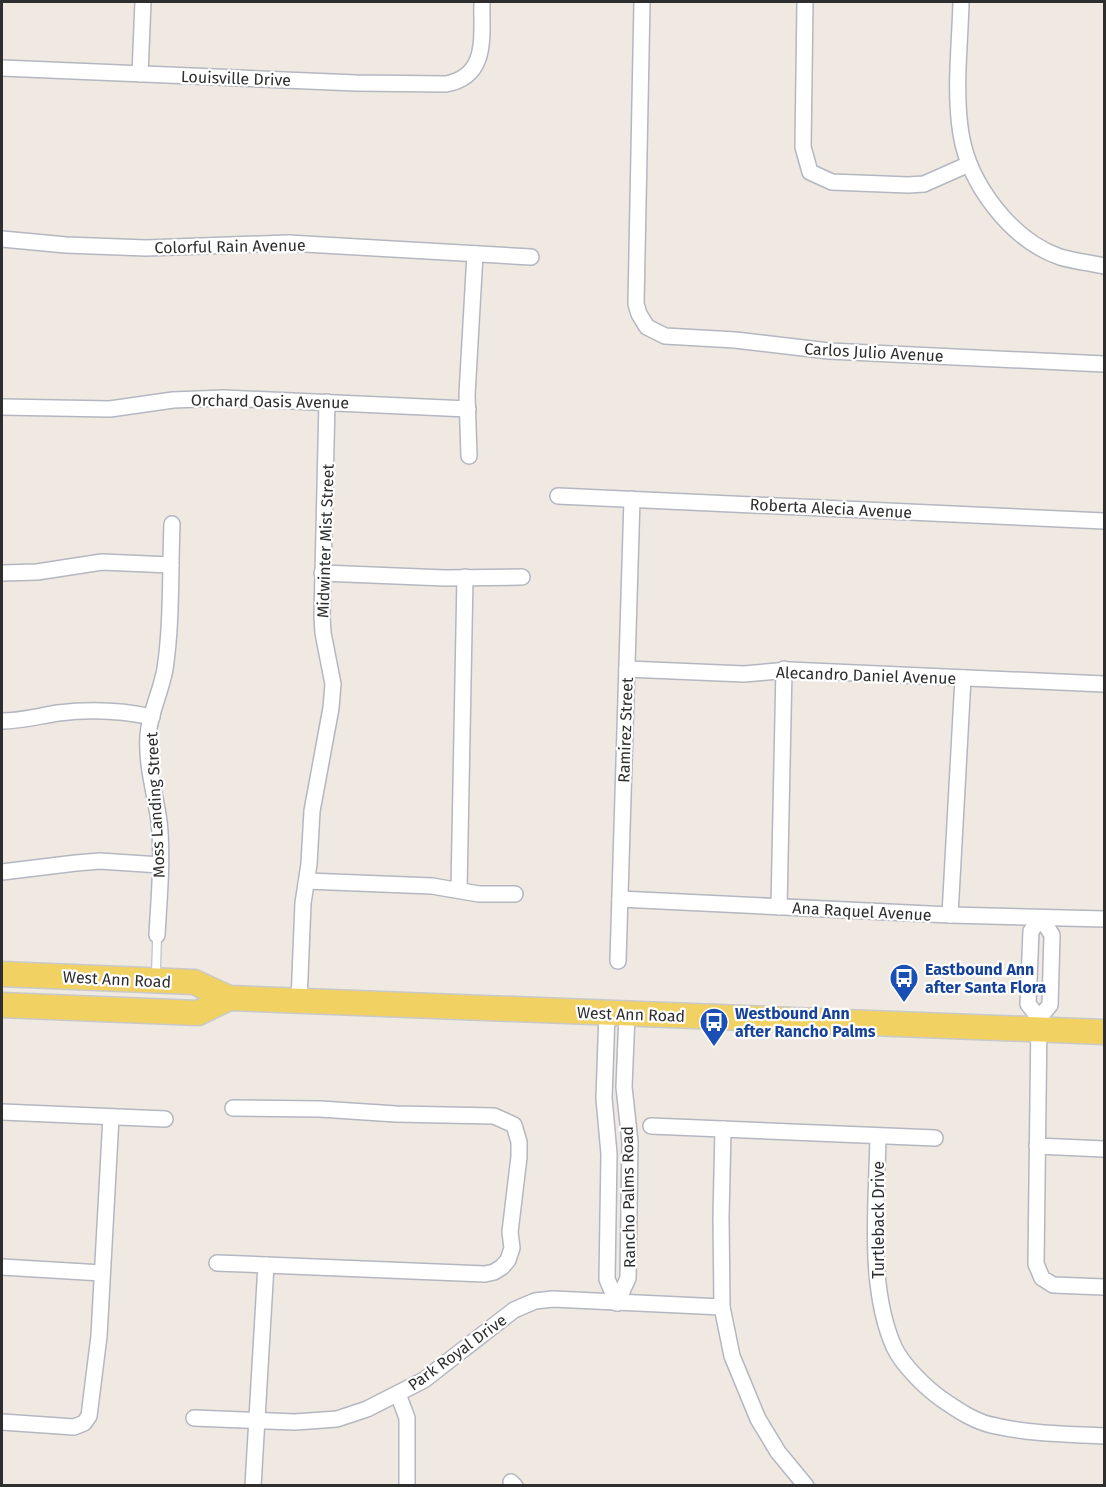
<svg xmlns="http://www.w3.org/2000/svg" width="1106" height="1487" font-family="'Fira Sans',sans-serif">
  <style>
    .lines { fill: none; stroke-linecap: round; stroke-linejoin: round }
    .lane-casing { stroke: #b4b7c1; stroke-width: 10 }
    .street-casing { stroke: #b4b7c1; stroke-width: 18 }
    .primary-casing { stroke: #c9c9c9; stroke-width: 27 }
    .lane { stroke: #fff; stroke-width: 8 }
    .street { stroke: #fff; stroke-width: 15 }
    .primary { stroke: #f2d163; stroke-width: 24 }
    .labels { text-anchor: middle; stroke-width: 4.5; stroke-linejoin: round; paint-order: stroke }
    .street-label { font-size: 16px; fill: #2e2e2e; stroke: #fff }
    .transit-label { font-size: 16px; font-weight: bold; fill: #164399; stroke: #fff; text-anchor: start }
  </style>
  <rect width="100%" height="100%" fill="#efe9e1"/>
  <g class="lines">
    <!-- lane casing -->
    <g class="lane-casing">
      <polyline id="lane" points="156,976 157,935"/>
    </g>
    <!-- street casing -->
    <g class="street-casing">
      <g id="street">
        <polyline points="642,2 636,304 639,314 647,327 665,336 735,340 829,351 1104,364"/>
        <polyline points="805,2 803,147 810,172 832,182 908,185 924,184 969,164"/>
        <path d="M961 2C960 45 954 91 961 134 969 184 1011 240 1060 257 1074 261 1090 263 1104 266"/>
        <path d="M2 68 356 83 446 84C489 76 481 36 482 2"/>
        <polyline points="140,74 143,2"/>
        <polyline points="2,239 66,245 146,248 288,243 531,257"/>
        <polyline points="2,407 110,409 173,400 224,398 468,409"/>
        <polyline points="469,456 467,395 475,254"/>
        <polyline points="558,496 1104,521"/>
        <polyline points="2,573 37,572 102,562 171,565"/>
        <polyline points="322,573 445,578 522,577"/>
        <polyline points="627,669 744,674 789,670 1104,684"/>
        <path d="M2 721C21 721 39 716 58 713 90 709 120 710 152 717"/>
        <polyline points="2,872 76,863 100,861 160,865"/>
        <polyline points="307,881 432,886 479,894 515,894"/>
        <polyline points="459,890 465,577"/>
        <polyline points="620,899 950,915 1104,919"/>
        <polyline points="779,907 784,669"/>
        <polyline points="950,915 963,678"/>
        <path d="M157 935C159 898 163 858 159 821 155 793 146 765 148 735 150 712 161 692 165 669 172 622 170 572 172 524"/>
        <polyline points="618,961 632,499"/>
        <polyline points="299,1001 303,903 309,864 312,811 331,708 333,684 323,633 322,616 327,402"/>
        <polyline points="607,1013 604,1098 609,1154 607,1279 617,1303"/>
        <polyline points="1039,1018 1028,1004 1031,931 1041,918 1052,935 1050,1005 1039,1018 1036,1264 1042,1278 1053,1285 1104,1287"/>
        <polyline points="2,1112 165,1119"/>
        <polyline points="651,1126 935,1138"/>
        <polyline points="723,1129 721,1217 722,1307 732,1356 758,1419 778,1452 806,1486"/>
        <path d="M878 1136C877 1203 867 1286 894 1347 903 1366 927 1389 943 1400 959 1411 977 1423 996 1426 1031 1434 1068 1434 1104 1436"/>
        <polyline points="1037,1146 1104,1149"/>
        <polyline points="217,1263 485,1274 494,1272 502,1267 508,1260 512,1248 510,1232 519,1157 519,1142 514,1125 494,1116 396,1114 320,1109 233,1108"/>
        <polyline points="2,1267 102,1273"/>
        <polyline points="617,1303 628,1278 630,1142 624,1087 627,1014"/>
        <polyline points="398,1394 407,1418 407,1486"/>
        <polyline points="194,1418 295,1422 337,1419 367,1409 424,1380 514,1310 535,1301 553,1299 722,1307"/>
        <polyline points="2,1422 74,1427 84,1423 89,1416 99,1336 111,1117"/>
        <polyline points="511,1482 515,1486"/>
        <polyline points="253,1486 266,1265"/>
      </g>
    </g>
    <!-- primary casing -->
    <g class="primary-casing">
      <g id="primary">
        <polyline points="2,974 194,982 229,998 1104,1032"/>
        <polyline points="2,1005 198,1013 229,998"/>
      </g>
    </g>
    <!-- lane -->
    <use href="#lane" class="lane"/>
    <!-- street -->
    <use href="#street" class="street"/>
    <!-- primary -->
    <use href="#primary" class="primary"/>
  </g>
  <!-- icons -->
  <defs>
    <g id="bus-pin" transform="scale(1.5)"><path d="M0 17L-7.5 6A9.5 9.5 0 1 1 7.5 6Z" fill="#1a4fb4" stroke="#fff"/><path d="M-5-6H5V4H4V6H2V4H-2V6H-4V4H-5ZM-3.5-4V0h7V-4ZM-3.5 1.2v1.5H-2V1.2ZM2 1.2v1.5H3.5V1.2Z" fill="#fff"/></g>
  </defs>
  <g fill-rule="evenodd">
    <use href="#bus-pin" x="904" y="978"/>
    <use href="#bus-pin" x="714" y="1022"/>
  </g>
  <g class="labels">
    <!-- street labels -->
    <g class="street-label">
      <text transform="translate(236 78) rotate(2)" y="6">Louisville Drive</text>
      <text transform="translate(230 246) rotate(-1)" y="6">Colorful Rain Avenue</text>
      <text transform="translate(874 352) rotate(3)" y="6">Carlos Julio Avenue</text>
      <text transform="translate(270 401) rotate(1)" y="6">Orchard Oasis Avenue</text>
      <text transform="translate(831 508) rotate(3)" y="6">Roberta Alecia Avenue</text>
      <text transform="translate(325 541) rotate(-88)" y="6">Midwinter Mist Street</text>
      <text transform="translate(866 675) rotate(2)" y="6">Alecandro Daniel Avenue</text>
      <text transform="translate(625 730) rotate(-88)" y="6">Ramirez Street</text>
      <text transform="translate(155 805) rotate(-93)" y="6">Moss Landing Street</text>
      <text transform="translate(862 911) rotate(3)" y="6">Ana Raquel Avenue</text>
      <text transform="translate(117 979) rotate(3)" y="6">West Ann Road</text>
      <text transform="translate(631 1014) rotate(2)" y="6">West Ann Road</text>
      <text transform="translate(628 1197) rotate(-91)" y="6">Rancho Palms Road</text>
      <text transform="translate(878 1220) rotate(-90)" y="6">Turtleback Drive</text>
      <text transform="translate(457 1352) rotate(-36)" y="6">Park Royal Drive</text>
    </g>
    <!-- transit labels -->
    <g class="transit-label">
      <text x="925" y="975">Eastbound Ann<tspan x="925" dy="18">after Santa Flora</tspan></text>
      <text x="735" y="1019">Westbound Ann<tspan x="735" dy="18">after Rancho Palms</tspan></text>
    </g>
  </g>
  <!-- border -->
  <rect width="1106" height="1487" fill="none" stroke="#2e2e2e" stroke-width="6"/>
</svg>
